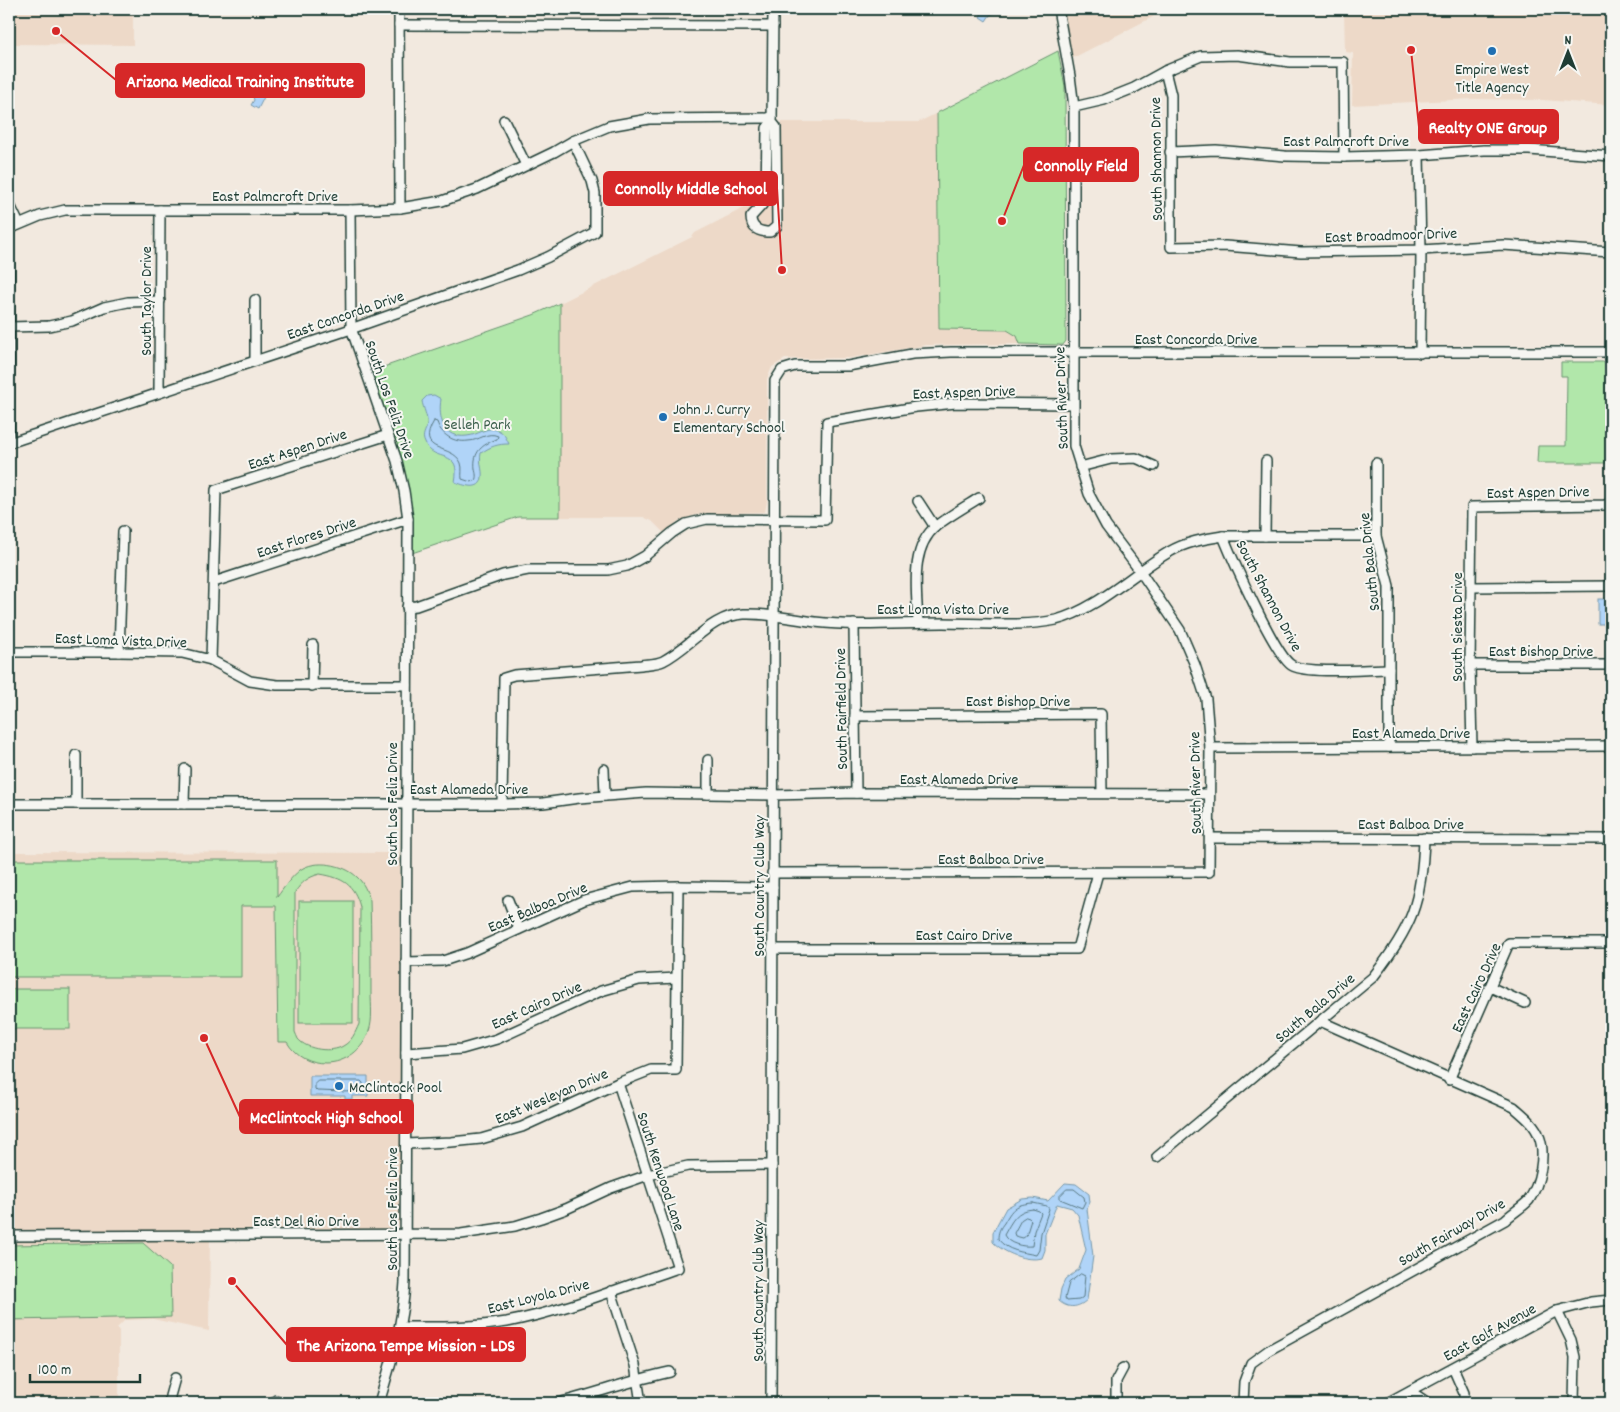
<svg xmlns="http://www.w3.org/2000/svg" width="1620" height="1412" font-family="Dekko,sans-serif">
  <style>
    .built { fill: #edd9c8 }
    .green { fill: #b1e7aa; stroke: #68926f; fill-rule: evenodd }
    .water { fill: #b0d4f8; stroke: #7698aa }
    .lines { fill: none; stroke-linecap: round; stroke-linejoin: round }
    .shore { stroke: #597982; stroke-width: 1 }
    .minor-casing { stroke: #1f3d34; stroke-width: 12 }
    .minor { stroke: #f6f6f2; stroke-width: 9 }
    .poi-dot { fill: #1f6fb2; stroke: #f6f6f2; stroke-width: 2 }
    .labels { text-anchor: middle; stroke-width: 4; stroke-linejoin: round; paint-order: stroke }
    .poi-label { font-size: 16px; fill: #1f3d34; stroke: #f6f6f2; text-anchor: start }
    .street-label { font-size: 16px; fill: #1f3d34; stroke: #f6f6f2 }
    .park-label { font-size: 16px; fill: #3c5f4c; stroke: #f6f6f2 }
    .leader { fill: none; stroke: #d62828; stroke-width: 2 }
    .callout-dot { fill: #d62828; stroke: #f6f6f2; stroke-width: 2 }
    .callout { fill: #d62828; stroke: #d62828; stroke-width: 2 }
    .callout-label { font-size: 18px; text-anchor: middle; font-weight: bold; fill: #fff }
  </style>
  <rect width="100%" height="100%" fill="#f2e9df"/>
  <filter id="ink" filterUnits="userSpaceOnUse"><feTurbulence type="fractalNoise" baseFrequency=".02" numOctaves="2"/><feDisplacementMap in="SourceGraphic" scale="10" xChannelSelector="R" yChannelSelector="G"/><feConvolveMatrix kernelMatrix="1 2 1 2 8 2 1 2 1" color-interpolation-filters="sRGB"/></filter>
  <g filter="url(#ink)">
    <!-- built -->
    <g class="built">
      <polygon points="9,9 133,9 133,45 9,44"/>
      <polygon points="1064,9 1168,9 1073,58 1066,30"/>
      <polygon points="1284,9 1611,9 1611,105 1542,100 1473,99 1352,105 1353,53 1345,52 1344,10"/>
      <polygon points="937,113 939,329 1007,330 1017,336 1020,344 926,345 850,358 785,359 772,367 767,379 767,501 765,512 699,514 678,521 664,533 652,521 643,517 560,517 560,303 692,237 695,233 763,198 781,194 782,122 919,122"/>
      <polygon points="9,852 400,853 400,1223 397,1227 392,1229 210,1229 209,1331 153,1319 125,1320 117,1328 119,1331 119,1403 9,1403"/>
    </g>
    <!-- green -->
    <g class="green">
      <polygon points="1058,51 1065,86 1066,341 1063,345 1020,344 1017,336 1007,330 939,329 937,113"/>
      <path d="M560 303V517H518L412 553C411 489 391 431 372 371L533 315Z"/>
      <polygon points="1561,362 1611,362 1611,463 1537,463 1538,446 1566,446 1567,376 1561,376"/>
      <path d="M9 860H277V897C284 888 290 878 300 870 315 859 344 864 357 877 364 883 367 892 370 900 371 931 371 962 371 993 371 1005 373 1020 369 1031 363 1050 345 1063 326 1063 309 1063 295 1056 287 1042H278L276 906H241V977H9ZM320 874C343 878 354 884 360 907L359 1024C355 1033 352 1041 343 1046 332 1053 307 1050 298 1039 297 1037 296 1034 295 1032V892C302 882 308 877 320 874Z"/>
      <rect x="299" y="901" width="54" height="122"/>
      <rect x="9" y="989" width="61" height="40"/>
      <polygon points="143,1243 170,1267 171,1317 9,1320 9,1245"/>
    </g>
    <!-- water -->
    <g class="water">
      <polygon points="987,9 995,9 996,12 990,15 986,21 980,17 983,11"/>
      <polygon points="258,89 264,97 258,109 251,105 254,100 252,93"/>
      <path d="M434 395 441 399C438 418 443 439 467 436 479 435 486 426 497 430 504 432 506 438 509 444 498 444 491 446 481 453 479 464 483 469 482 477 481 492 463 485 455 482 462 447 434 464 425 443 421 435 426 432 427 424 428 417 423 408 422 401L427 396Z"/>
      <rect x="1598" y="599" width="13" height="25"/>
      <polygon points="310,1076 368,1076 368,1096 352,1096 352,1099 345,1099 345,1096 310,1096"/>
      <path d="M1065 1183 1076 1184 1089 1194 1090 1202 1087 1209 1093 1256 1087 1300C1078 1308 1068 1309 1059 1301L1061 1289 1065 1280 1079 1269 1086 1250 1078 1215 1072 1208 1057 1204 1045 1234V1250L1042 1258C1026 1262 1004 1253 993 1242V1232L1006 1208 1022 1199 1033 1198 1048 1201Z"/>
    </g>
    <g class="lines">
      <!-- shore -->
      <g class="shore">
        <path d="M434 421 437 422C441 435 454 443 468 441 479 441 487 431 498 436L497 439C482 445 473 451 475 469 476 474 477 476 475 481L471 482 462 479C461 475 463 468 461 463 453 443 414 455 434 421Z"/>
        <path d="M318 1081H361L363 1083V1089C354 1094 329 1091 317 1091L315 1089V1084Z"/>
        <polygon points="1067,1189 1074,1189 1084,1197 1085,1202 1082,1208 1060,1199 1060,1196"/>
        <path d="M1033 1203 1047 1206 1049 1209 1041 1233 1039 1250 1036 1255C1022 1252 1007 1251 998 1239 998 1232 1000 1228 1004 1223 1012 1209 1015 1204 1033 1203Z"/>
        <path d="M1033 1209 1039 1211 1041 1213 1034 1231 1032 1246C1023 1247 1008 1244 1004 1235 1012 1221 1016 1210 1033 1209Z"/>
        <polygon points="1026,1217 1029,1218 1031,1220 1026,1236 1023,1238 1015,1236 1014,1233 1021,1220"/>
        <polygon points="1081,1274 1085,1276 1083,1297 1079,1300 1067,1301 1065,1298 1069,1283"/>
      </g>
      <!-- minor casing -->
      <g class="minor-casing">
        <g id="minor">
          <polyline points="399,9 400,208"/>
          <polyline points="399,25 773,26"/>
          <polyline points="1165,71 1171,95 1171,247 1225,246 1301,252 1421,250 1503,245 1611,252"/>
          <polyline points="1074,107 1104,100 1134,88 1165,71 1201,56 1237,55 1290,62 1343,62 1344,157"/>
          <polyline points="504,120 526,165"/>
          <path d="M772 122 776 127 777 226 770 232C760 232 751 229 751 217L762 205 766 196 767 128 772 122 773 9"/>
          <polyline points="1170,152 1216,150 1285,156 1344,157 1419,155 1484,150 1529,150 1611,156"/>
          <polyline points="1419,155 1421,250 1420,353"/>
          <polyline points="9,203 19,224"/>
          <path d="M350 210 351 328 397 461 404 491 408 519 405 1282C403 1324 391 1363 379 1403"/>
          <polyline points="9,229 40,216 65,210 350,210 400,208 442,201 477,189 554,152 573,141 609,126 649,119 772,118"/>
          <polyline points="255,300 255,361"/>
          <polyline points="9,327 49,326 72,321 104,307 128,302 160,301"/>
          <polyline points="159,392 160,210"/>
          <polyline points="9,443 345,331 518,270 548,257 595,232 595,193 592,181 573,141"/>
          <polyline points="9,443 9,229"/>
          <polyline points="1376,463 1376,536 1389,586 1389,747"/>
          <polyline points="1080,467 1111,459 1136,458 1154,466"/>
          <polyline points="918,501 935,527"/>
          <path d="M1223 536C1232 558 1277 660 1293 666 1312 674 1366 669 1389 669"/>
          <polyline points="1265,536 1266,461"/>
          <polyline points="214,582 408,519"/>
          <polyline points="1471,587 1611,586"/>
          <polyline points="407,607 416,606 503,575 528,570 608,570 627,566 645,556 672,533 686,524 707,519 825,520 827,422 916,407 956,403 1073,404"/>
          <path d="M918 623C917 591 909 549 936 526 949 516 965 507 979 498"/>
          <polyline points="854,624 856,793"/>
          <polyline points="9,652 119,652 182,653 211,660 250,681 277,685 407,685"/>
          <polyline points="119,652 123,531"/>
          <polyline points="211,660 216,490 388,435"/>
          <polyline points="1470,665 1611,665"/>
          <polyline points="312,686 313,645"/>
          <polyline points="855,716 1101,714 1102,793"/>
          <polyline points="1472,747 1470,665 1472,507 1605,505 1611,503"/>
          <polyline points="1210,748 1611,746"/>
          <polyline points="76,755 76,804"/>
          <polyline points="708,760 708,794"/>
          <polyline points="604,769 605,796"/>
          <polyline points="9,804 502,804 543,803 579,798 646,793 773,795 856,793 1209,794"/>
          <polyline points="184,804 185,769"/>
          <path d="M502 804 504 678 514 675 641 665C648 664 657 664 663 661 691 647 711 615 744 614 768 613 791 619 815 622 857 627 901 623 943 623 976 623 1025 627 1056 620 1096 610 1133 573 1169 552 1186 542 1204 539 1223 536H1376"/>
          <polyline points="1210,838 1611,839"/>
          <polyline points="772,873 1209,872 1210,748 1206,699 1195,665 1180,630 1140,571 1106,526 1089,494 1074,446 1074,107 1070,76 1058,9"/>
          <polyline points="508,900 519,929"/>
          <polyline points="772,949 1077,949 1098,873"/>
          <polyline points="406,962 443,961 467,953 584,900 633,887 678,886 773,887"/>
          <polyline points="1490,987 1525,1003"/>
          <polyline points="406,1053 462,1049 497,1039 601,991 639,980 676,978"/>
          <polyline points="1449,1080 1509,943 1611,943"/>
          <polyline points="406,1144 451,1142 481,1139 522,1127 618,1083 651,1070 676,1070 678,886"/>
          <path d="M1157 1157 1373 977C1412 927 1422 902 1424 838"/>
          <polyline points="9,1236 461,1234 515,1226 541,1218 566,1209 611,1188 648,1175 688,1166 772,1165"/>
          <polyline points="611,1291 635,1365 641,1403"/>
          <polyline points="1557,1311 1571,1340 1575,1357 1574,1403"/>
          <path d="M400 1327C436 1327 471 1328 507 1322 565 1311 622 1287 678 1268L618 1083"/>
          <polyline points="1453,1368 1464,1393 1464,1403"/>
          <polyline points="1410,1391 1428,1403"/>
          <polyline points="170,1403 170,1396 175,1378"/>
          <polyline points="276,1403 276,1400"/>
          <path d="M558 1403C596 1394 631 1380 670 1372"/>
          <polyline points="771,1403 775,381 782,370 795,366 848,366 912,354 951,352 1611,352"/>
          <polyline points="1116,1403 1116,1381 1123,1368"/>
          <path d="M1243 1403 1244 1382 1251 1363 1269 1350 1505 1220C1512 1213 1523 1207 1529 1200 1540 1184 1546 1154 1539 1136 1535 1124 1523 1115 1514 1107L1320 1021"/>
          <polyline points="1387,1403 1557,1311 1591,1302 1611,1300"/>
        </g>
      </g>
      <!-- minor -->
      <use href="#minor" class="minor"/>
    </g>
  </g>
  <!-- markers -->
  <g class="poi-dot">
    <circle cx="1492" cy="51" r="5"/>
    <circle cx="663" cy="417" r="5"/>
    <circle cx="339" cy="1086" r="5"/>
  </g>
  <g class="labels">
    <!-- poi labels -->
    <g class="poi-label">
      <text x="1492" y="74" text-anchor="middle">Empire West<tspan x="1492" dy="18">Title Agency</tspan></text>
      <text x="673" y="414">John J. Curry<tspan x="673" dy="18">Elementary School</tspan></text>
      <text x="349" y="1092">McClintock Pool</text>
    </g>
    <!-- street labels -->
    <g class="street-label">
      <text x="1346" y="146">East Palmcroft Drive</text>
      <text transform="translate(1155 159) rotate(-91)" y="6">South Shannon Drive</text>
      <text x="275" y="201">East Palmcroft Drive</text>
      <text transform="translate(1391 234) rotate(-2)" y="6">East Broadmoor Drive</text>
      <text transform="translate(145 301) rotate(-90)" y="6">South Taylor Drive</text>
      <text transform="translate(345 314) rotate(-19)" y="6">East Concorda Drive</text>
      <text x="1196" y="344">East Concorda Drive</text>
      <text transform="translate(964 391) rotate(-2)" y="6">East Aspen Drive</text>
      <text transform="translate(1060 398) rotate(-92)" y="6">South River Drive</text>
      <text transform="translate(391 399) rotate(71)" y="6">South Los Feliz Drive</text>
      <text transform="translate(297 448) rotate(-18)" y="6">East Aspen Drive</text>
      <text transform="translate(1538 491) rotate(-1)" y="6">East Aspen Drive</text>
      <text transform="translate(306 536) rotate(-18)" y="6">East Flores Drive</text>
      <text transform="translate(1368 562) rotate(-96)" y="6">South Bala Drive</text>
      <text transform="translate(1270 595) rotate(62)" y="6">South Shannon Drive</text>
      <text x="943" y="614">East Loma Vista Drive</text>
      <text transform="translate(1456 627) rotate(-90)" y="6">South Siesta Drive</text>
      <text transform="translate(121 639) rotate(2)" y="6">East Loma Vista Drive</text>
      <text x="1541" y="656">East Bishop Drive</text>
      <text x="1018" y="706">East Bishop Drive</text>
      <text transform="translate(840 709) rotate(-91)" y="6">South Fairfield Drive</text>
      <text x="1411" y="738">East Alameda Drive</text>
      <text x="959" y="784">East Alameda Drive</text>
      <text transform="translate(1194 783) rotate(-91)" y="6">South River Drive</text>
      <text x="469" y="794">East Alameda Drive</text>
      <text transform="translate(391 804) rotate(-90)" y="6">South Los Feliz Drive</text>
      <text x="1411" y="829">East Balboa Drive</text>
      <text x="991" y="864">East Balboa Drive</text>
      <text transform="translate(758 886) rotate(-90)" y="6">South Country Club Way</text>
      <text transform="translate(537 906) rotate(-23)" y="6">East Balboa Drive</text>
      <text x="964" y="940">East Cairo Drive</text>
      <text transform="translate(1475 987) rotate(-65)" y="6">East Cairo Drive</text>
      <text transform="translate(536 1004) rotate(-24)" y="6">East Cairo Drive</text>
      <text transform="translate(1314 1007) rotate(-40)" y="6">South Bala Drive</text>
      <text transform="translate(551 1095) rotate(-23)" y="6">East Wesleyan Drive</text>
      <text transform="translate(662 1171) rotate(72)" y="6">South Kenwood Lane</text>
      <text transform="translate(391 1209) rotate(-90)" y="6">South Los Feliz Drive</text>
      <text x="306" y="1226">East Del Rio Drive</text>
      <text transform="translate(1451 1231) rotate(-30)" y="6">South Fairway Drive</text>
      <text transform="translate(757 1291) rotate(-90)" y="6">South Country Club Way</text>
      <text transform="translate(538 1295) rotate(-14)" y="6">East Loyola Drive</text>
      <text transform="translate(1489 1331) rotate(-29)" y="6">East Golf Avenue</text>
    </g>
    <!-- park labels -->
    <g class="park-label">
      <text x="477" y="429">Selleh Park</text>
    </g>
  </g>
  <!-- callouts -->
  <path class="leader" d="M56 31L116 80M1411 50L1419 127M1002 221L1024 165M782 270L777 188M204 1038L240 1117M232 1281L287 1345"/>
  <g class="callout-dot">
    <circle cx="56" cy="31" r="5"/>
    <circle cx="1411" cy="50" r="5"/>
    <circle cx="1002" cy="221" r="5"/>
    <circle cx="782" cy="270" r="5"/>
    <circle cx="204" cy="1038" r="5"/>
    <circle cx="232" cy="1281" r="5"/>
  </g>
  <g class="callout">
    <rect x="116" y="64" width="248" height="33" rx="5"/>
    <rect x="1419" y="110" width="139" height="33" rx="5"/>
    <rect x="1024" y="148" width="114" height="33" rx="5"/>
    <rect x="604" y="172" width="173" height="33" rx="5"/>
    <rect x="240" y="1100" width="173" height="33" rx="5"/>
    <rect x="287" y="1328" width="238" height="33" rx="5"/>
  </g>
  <g class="callout-label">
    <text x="240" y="87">Arizona Medical Training Institute</text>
    <text x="1488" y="133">Realty ONE Group</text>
    <text x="1081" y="171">Connolly Field</text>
    <text x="691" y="194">Connolly Middle School</text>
    <text x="326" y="1123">McClintock High School</text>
    <text x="406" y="1351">The Arizona Tempe Mission - LDS</text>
  </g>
  <!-- margin -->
  <rect width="1620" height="1412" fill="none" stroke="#f6f6f2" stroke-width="30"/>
  <rect x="15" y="15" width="1590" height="1382" fill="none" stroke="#1f3d34" stroke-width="2" filter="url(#ink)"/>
  <!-- north arrow -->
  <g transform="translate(1568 52)" stroke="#f6f6f2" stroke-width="4" paint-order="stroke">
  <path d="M0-4L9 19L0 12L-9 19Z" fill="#1f3d34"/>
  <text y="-8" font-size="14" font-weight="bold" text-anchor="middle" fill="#1f3d34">N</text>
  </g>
  <!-- scale -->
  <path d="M30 1374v8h110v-8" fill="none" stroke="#1f3d34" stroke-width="2.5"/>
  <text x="38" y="1374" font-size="15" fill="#1f3d34" stroke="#f6f6f2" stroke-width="4" paint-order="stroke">100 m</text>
</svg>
